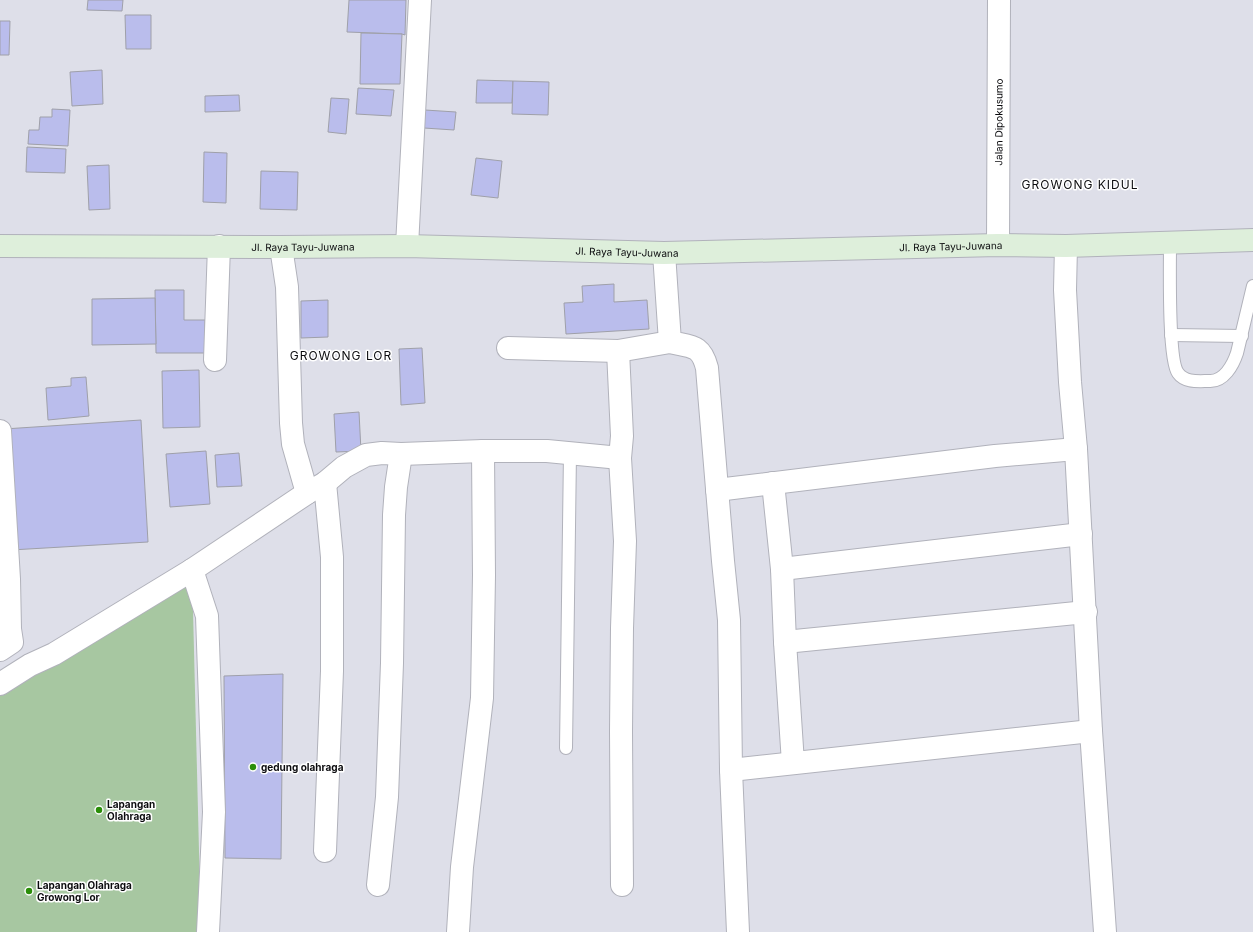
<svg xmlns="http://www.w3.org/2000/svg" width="1253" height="932" font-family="Inter,sans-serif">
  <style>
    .green { fill: #a7c7a1 }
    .building { fill: #babdec; stroke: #9fa0a9 }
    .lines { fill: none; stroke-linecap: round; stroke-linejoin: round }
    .service-casing { stroke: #b1b2bb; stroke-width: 14 }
    .minor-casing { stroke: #b1b2bb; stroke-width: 24 }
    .secondary-casing { stroke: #b1b2bb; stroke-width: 24 }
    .service { stroke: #fff; stroke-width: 12 }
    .minor { stroke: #fff; stroke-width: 22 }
    .secondary { stroke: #deefdb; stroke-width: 22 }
    .poi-dot { fill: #2b8e09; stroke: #fff; stroke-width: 1.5 }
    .labels { text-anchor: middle; stroke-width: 3; stroke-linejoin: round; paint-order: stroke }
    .street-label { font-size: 10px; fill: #0b0b0e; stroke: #fff }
    .poi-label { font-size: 10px; font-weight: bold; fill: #0b0b0e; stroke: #fff; text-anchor: start }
    .quarter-label { font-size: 12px; letter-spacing: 1px; fill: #0b0b0e; stroke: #fff }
  </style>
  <rect width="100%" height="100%" fill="#dedfe9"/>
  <!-- green -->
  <polygon class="green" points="192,570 201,932 0,932 0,688"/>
  <!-- building -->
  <g class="building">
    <polygon points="88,0 123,0 122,11 87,10"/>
    <polygon points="349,0 406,0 405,35 402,34 347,32"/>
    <polygon points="125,15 151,15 151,49 126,49"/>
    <polygon points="0,21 10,21 9,55 0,55"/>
    <polygon points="361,33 402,34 400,84 360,84"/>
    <polygon points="102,70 103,104 72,106 70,72"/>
    <polygon points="477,80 513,81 512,103 476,103"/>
    <polygon points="513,81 549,82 548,115 512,114"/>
    <polygon points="358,88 394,90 391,116 356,114"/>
    <polygon points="239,95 240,111 205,112 205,96"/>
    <polygon points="331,98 349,99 346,134 328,132"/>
    <polygon points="52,109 70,110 68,146 28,144 29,130 39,130 40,117 52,117"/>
    <polygon points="425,110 456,112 454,130 424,128"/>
    <polygon points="27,147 66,149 65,173 26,172"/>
    <polygon points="204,152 227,153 226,203 203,202"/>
    <polygon points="476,158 502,161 498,198 471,195"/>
    <polygon points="109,165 110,209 89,210 87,166"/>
    <polygon points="261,171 298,172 297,210 260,209"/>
    <polygon points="614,284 614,302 647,300 649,329 566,334 564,303 583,302 582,286"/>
    <polygon points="155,290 184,290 184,320 205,320 205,353 156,353"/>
    <polygon points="155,298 156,344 92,345 92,299"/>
    <polygon points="328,300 328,337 301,338 301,301"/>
    <polygon points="422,348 425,403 401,405 399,349"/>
    <polygon points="199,370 200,427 163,428 162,371"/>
    <polygon points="86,377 89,416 48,420 46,388 71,386 71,378"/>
    <polygon points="359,412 361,451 336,452 334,414"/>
    <polygon points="141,420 148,542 11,550 4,429"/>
    <polygon points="206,451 210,504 170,507 166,454"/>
    <polygon points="239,453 242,486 217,487 215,455"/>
    <polygon points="283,674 281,859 225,858 224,676"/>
  </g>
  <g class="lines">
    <!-- service casing -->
    <g class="service-casing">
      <g id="service">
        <path d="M1170 243C1170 266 1168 360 1178 373 1185 383 1199 381 1209 381 1224 382 1233 365 1237 353L1253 286"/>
        <polyline points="1171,335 1242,336"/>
        <polyline points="566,748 570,453"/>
      </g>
    </g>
    <!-- minor casing -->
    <g class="minor-casing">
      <g id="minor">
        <path id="s1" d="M998 245 999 0"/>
        <polyline points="407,246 420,0"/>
        <polyline points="1066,246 1065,290 1070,382 1076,449 1091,731 1105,932"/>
        <polyline points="281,247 287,287 291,423 293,444 307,493"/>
        <path d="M664 253 670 342C691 347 701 344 707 368L723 561 729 620 731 770 738 932"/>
        <polyline points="508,348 618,351 670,342"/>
        <polyline points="215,360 219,246"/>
        <polyline points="0,431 9,579 10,629 12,642 0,650"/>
        <polyline points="620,458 625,541 622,628 621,731 622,885"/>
        <polyline points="773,483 782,569 785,642 793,763"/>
        <polyline points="717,490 995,456 1076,449"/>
        <polyline points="782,569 1081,534"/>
        <polyline points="192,570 207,616 214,812 208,932"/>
        <polyline points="785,642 1086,612"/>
        <polyline points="0,684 30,665 54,654 192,570 307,493 325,483 344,467 366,455 382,453 401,454 483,451 547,451 620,458 622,436 618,351"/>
        <polyline points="731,770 1091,731"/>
        <polyline points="325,851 332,671 332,557 325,483"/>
        <polyline points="378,885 387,797 392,663 394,515 396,487 401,454"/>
        <polyline points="458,932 462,867 482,698 484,575 483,451"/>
      </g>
    </g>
    <!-- secondary casing -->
    <g class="secondary-casing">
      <g id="secondary">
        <path id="s2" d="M0 246 281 247 407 246 664 253 998 245 1066 246 1253 240"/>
      </g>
    </g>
    <!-- service -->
    <use href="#service" class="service"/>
    <!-- minor -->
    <use href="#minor" class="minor"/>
    <!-- secondary -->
    <use href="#secondary" class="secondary"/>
  </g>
  <!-- markers -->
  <g class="poi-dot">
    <circle cx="253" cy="767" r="4"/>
    <circle cx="99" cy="810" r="4"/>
    <circle cx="29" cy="891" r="4"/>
  </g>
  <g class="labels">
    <!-- street labels -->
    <g class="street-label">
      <text dy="4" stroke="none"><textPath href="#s1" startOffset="123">Jalan Dipokusumo</textPath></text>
      <text dy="4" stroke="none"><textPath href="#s2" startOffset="951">Jl. Raya Tayu-Juwana</textPath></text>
      <text dy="4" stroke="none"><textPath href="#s2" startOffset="303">Jl. Raya Tayu-Juwana</textPath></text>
      <text dy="4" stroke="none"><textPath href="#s2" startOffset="627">Jl. Raya Tayu-Juwana</textPath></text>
    </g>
    <!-- poi labels -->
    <g class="poi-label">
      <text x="261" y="771">gedung olahraga</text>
      <text x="107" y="808">Lapangan<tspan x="107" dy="12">Olahraga</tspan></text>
      <text x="37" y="889">Lapangan Olahraga<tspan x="37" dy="12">Growong Lor</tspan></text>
    </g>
    <!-- quarter labels -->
    <g class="quarter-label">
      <text x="1080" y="189">GROWONG KIDUL</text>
      <text x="341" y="360">GROWONG LOR</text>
    </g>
  </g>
</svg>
